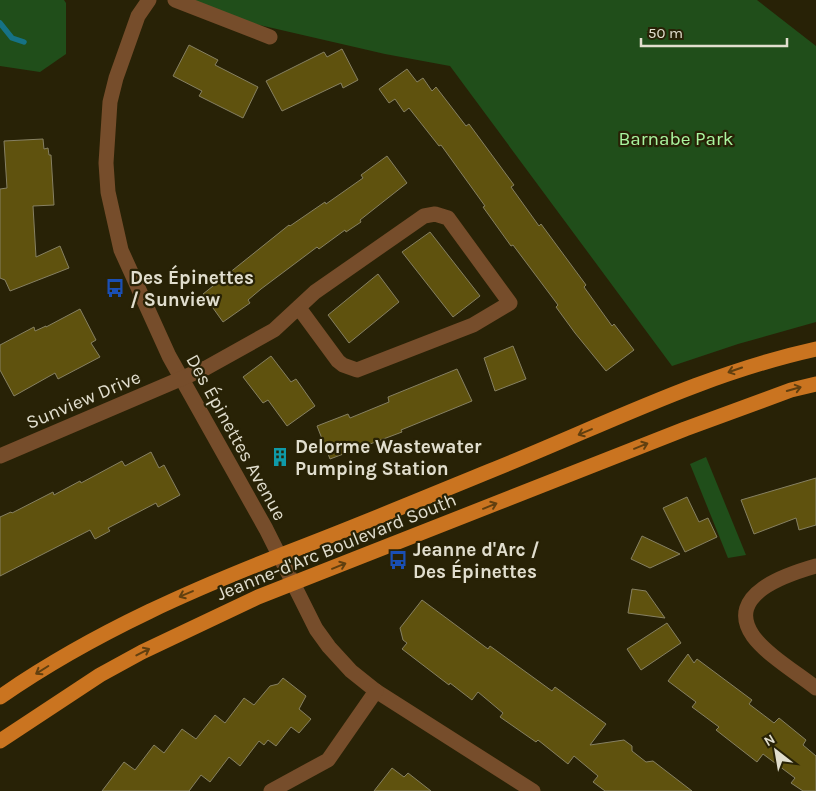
<svg xmlns="http://www.w3.org/2000/svg" width="816" height="791" font-family="Karla,sans-serif">
  <style>
    .green { fill: #204e1a }
    .lines { fill: none; stroke-linecap: round; stroke-linejoin: round }
    .stream { stroke: #167285; stroke-width: 5.5 }
    .building { fill: #5f520e; stroke: #868062 }
    .minor { stroke: #764d2b; stroke-width: 15 }
    .major { stroke: #ca7420; stroke-width: 15 }
    .oneway { stroke: #613f0f }
    .labels { text-anchor: middle; stroke-width: 4.5; stroke-linejoin: round; paint-order: stroke }
    .park-label { font-size: 19px; fill: #aaf59f; stroke: #282206 }
    .poi-label { font-size: 19px; font-weight: bold; fill: #e1dece; stroke: #282206; text-anchor: start }
    .street-label { font-size: 19px; fill: #e1dece; stroke: #282206 }
  </style>
  <rect width="100%" height="100%" fill="#282206"/>
  <!-- green -->
  <g class="green">
    <polygon points="0,0 64,0 66,3 66,54 40,72 0,66"/>
    <polygon points="192,0 757,0 816,46 816,322 738,344 672,366 450,66 385,54 195,10"/>
    <polygon points="706,457 746,555 728,558 690,464"/>
  </g>
  <g class="lines">
    <!-- stream -->
    <polyline class="stream" points="0,23 12,38 24,42"/>
  </g>
  <!-- building -->
  <g class="building">
    <polygon points="189,45 218,60 215,65 258,87 243,118 199,96 202,91 173,76"/>
    <polygon points="342,49 358,80 343,88 341,83 282,111 266,81 324,52 327,57"/>
    <polygon points="407,69 417,82 423,78 432,91 436,87 466,126 469,124 514,185 511,187 539,226 541,224 586,285 584,287 612,326 614,324 634,350 606,371 575,333 556,307 558,305 513,245 511,246 483,207 485,206 441,145 439,146 409,108 404,112 395,99 389,103 379,89"/>
    <polygon points="43,139 44,149 48,148 49,155 51,155 54,205 33,206 36,257 60,246 69,268 10,291 5,280 0,278 0,189 7,188 4,141"/>
    <polygon points="387,156 407,183 360,220 361,222 346,232 345,230 319,249 317,247 261,289 248,300 250,303 223,322 203,294 289,225 290,226 325,202 326,204 363,178 361,175"/>
    <polygon points="430,232 480,296 453,317 402,252"/>
    <polygon points="378,274 399,302 349,343 328,315"/>
    <polygon points="80,309 96,340 91,343 100,357 58,379 55,373 14,396 0,370 0,345 34,327 35,331 46,326 46,327"/>
    <polygon points="513,346 526,379 495,391 484,358"/>
    <polygon points="271,356 291,382 296,379 315,406 287,426 268,400 263,403 243,377"/>
    <polygon points="457,369 472,401 401,430 402,432 330,459 317,426 348,414 350,418 389,402 388,397"/>
    <polygon points="151,452 159,468 164,465 180,495 158,507 156,503 108,528 110,531 95,539 90,530 0,576 0,517 11,512 12,513 53,492 54,495 80,481 81,483 122,461 125,466"/>
    <polygon points="816,478 816,525 799,530 796,518 754,534 741,500"/>
    <polygon points="687,497 699,522 708,518 717,537 685,552 663,508"/>
    <polygon points="642,536 680,554 650,568 631,559"/>
    <polygon points="632,589 646,591 665,618 628,613"/>
    <polygon points="422,600 488,649 490,646 552,691 555,687 606,724 590,745 624,740 632,746 632,751 646,762 653,761 692,791 605,791 593,782 598,776 574,756 568,764 538,740 536,742 500,717 503,713 478,692 472,700 450,683 449,685 402,649 407,643 403,640 400,628"/>
    <polygon points="667,623 681,643 641,670 627,649"/>
    <polygon points="688,654 694,663 697,659 752,700 749,704 774,723 779,718 806,740 803,745 816,756 816,791 803,791 791,783 795,778 763,754 757,762 716,730 719,727 692,707 696,702 668,681"/>
    <polygon points="283,678 306,696 299,709 311,719 299,733 291,727 276,746 268,740 264,745 259,741 240,766 229,757 210,782 201,775 189,791 102,791 124,762 135,770 154,745 164,753 182,729 196,739 215,715 225,723 244,698 254,705 270,686 278,684"/>
    <polygon points="392,768 404,777 408,773 431,791 374,791"/>
  </g>
  <g class="lines">
    <!-- minor -->
    <g class="minor">
      <polyline points="149,0 138,16 116,78 110,102 106,163 108,192 121,250 169,356 266,529 316,629 329,647 351,671 376,691 533,791"/>
      <polyline points="175,0 270,37"/>
      <polyline points="0,456 206,368 274,330 315,292 424,216 435,214 448,218 510,303 473,325 357,370 343,365 338,361 299,308"/>
      <path d="M816 566C788 574 724 594 753 636 767 655 797 673 816 688"/>
      <polyline points="271,791 328,760 376,691"/>
    </g>
    <!-- major -->
    <g class="major">
      <path d="M0 697C95 631 200 586 307 545 369 521 429 496 490 471 598 428 702 374 816 349"/>
      <polyline points="0,741 100,675 142,652 258,597 685,429 791,390 816,384"/>
    </g>
  </g>
  <!-- one-way arrows -->
  <defs><path id="oneway-shaft" d="M-6 0H5M1.5-3L5.5 0L1.5 3" fill="none" stroke-width="1.6" stroke-linecap="round" stroke-linejoin="round" transform="scale(1.25)"/></defs>
  <g class="oneway">
    <use href="#oneway-shaft" transform="translate(735 370) rotate(161)"/>
    <use href="#oneway-shaft" transform="translate(794 389) rotate(-16)"/>
    <use href="#oneway-shaft" transform="translate(585 432) rotate(157)"/>
    <use href="#oneway-shaft" transform="translate(641 446) rotate(-22)"/>
    <use href="#oneway-shaft" transform="translate(490 506) rotate(-22)"/>
    <use href="#oneway-shaft" transform="translate(339 566) rotate(-22)"/>
    <use href="#oneway-shaft" transform="translate(186 594) rotate(157)"/>
    <use href="#oneway-shaft" transform="translate(143 652) rotate(-27)"/>
    <use href="#oneway-shaft" transform="translate(42 670) rotate(148)"/>
  </g>
  <!-- icons -->
  <defs>
    <g id="bus-bare" transform="scale(1.5)"><path d="M-5-6H5V4H4V6H2V4H-2V6H-4V4H-5ZM-3.5-4V0h7V-4ZM-3.5 1.2v1.5H-2V1.2ZM2 1.2v1.5H3.5V1.2Z" fill="#1a4fb4" stroke="#282206" stroke-width="2.5" paint-order="stroke"/></g>
    <g id="building-bare" transform="scale(1.5)"><path d="M-4-6H4V6H1V3H-1V6H-4ZM-2.5-4.3h1.7v1.8h-1.7ZM.8-4.3h1.7v1.8H.8ZM-2.5-1h1.7V.8h-1.7ZM.8-1h1.7V.8H.8Z" fill="#0f9aa8" stroke="#282206" stroke-width="2.5" paint-order="stroke"/></g>
  </defs>
  <g fill-rule="evenodd">
    <use href="#bus-bare" x="115" y="288"/>
    <use href="#building-bare" x="280" y="457"/>
    <use href="#bus-bare" x="398" y="560"/>
  </g>
  <g class="labels">
    <!-- park labels -->
    <g class="park-label">
      <text x="676" y="145">Barnabe Park</text>
    </g>
    <!-- poi labels -->
    <g class="poi-label">
      <text x="130" y="284">Des Épinettes<tspan x="130" dy="22">/ Sunview</tspan></text>
      <text x="295" y="453">Delorme Wastewater<tspan x="295" dy="22">Pumping Station</tspan></text>
      <text x="413" y="556">Jeanne d'Arc /<tspan x="413" dy="22">Des Épinettes</tspan></text>
    </g>
    <!-- street labels -->
    <g class="street-label">
      <text transform="translate(83 399) rotate(-23)" y="7">Sunview Drive</text>
      <text transform="translate(237 437) rotate(61)" y="7">Des Épinettes Avenue</text>
      <text transform="translate(336 546) rotate(-22)" y="7">Jeanne-d'Arc Boulevard South</text>
    </g>
  </g>
  <!-- north arrow -->
  <g transform="translate(776 751) rotate(329)" stroke="#282206" stroke-width="4" paint-order="stroke">
  <path d="M0-4L9 19L0 12L-9 19Z" fill="#e1dece"/>
  <text y="-8" font-size="14" font-weight="bold" text-anchor="middle" fill="#e1dece">N</text>
  </g>
  <!-- scale -->
  <path d="M641 38v8h146v-8" fill="none" stroke="#e1dece" stroke-width="2.5"/>
  <text x="648" y="38" font-size="15" fill="#e1dece" stroke="#282206" stroke-width="4" paint-order="stroke">50 m</text>
</svg>
